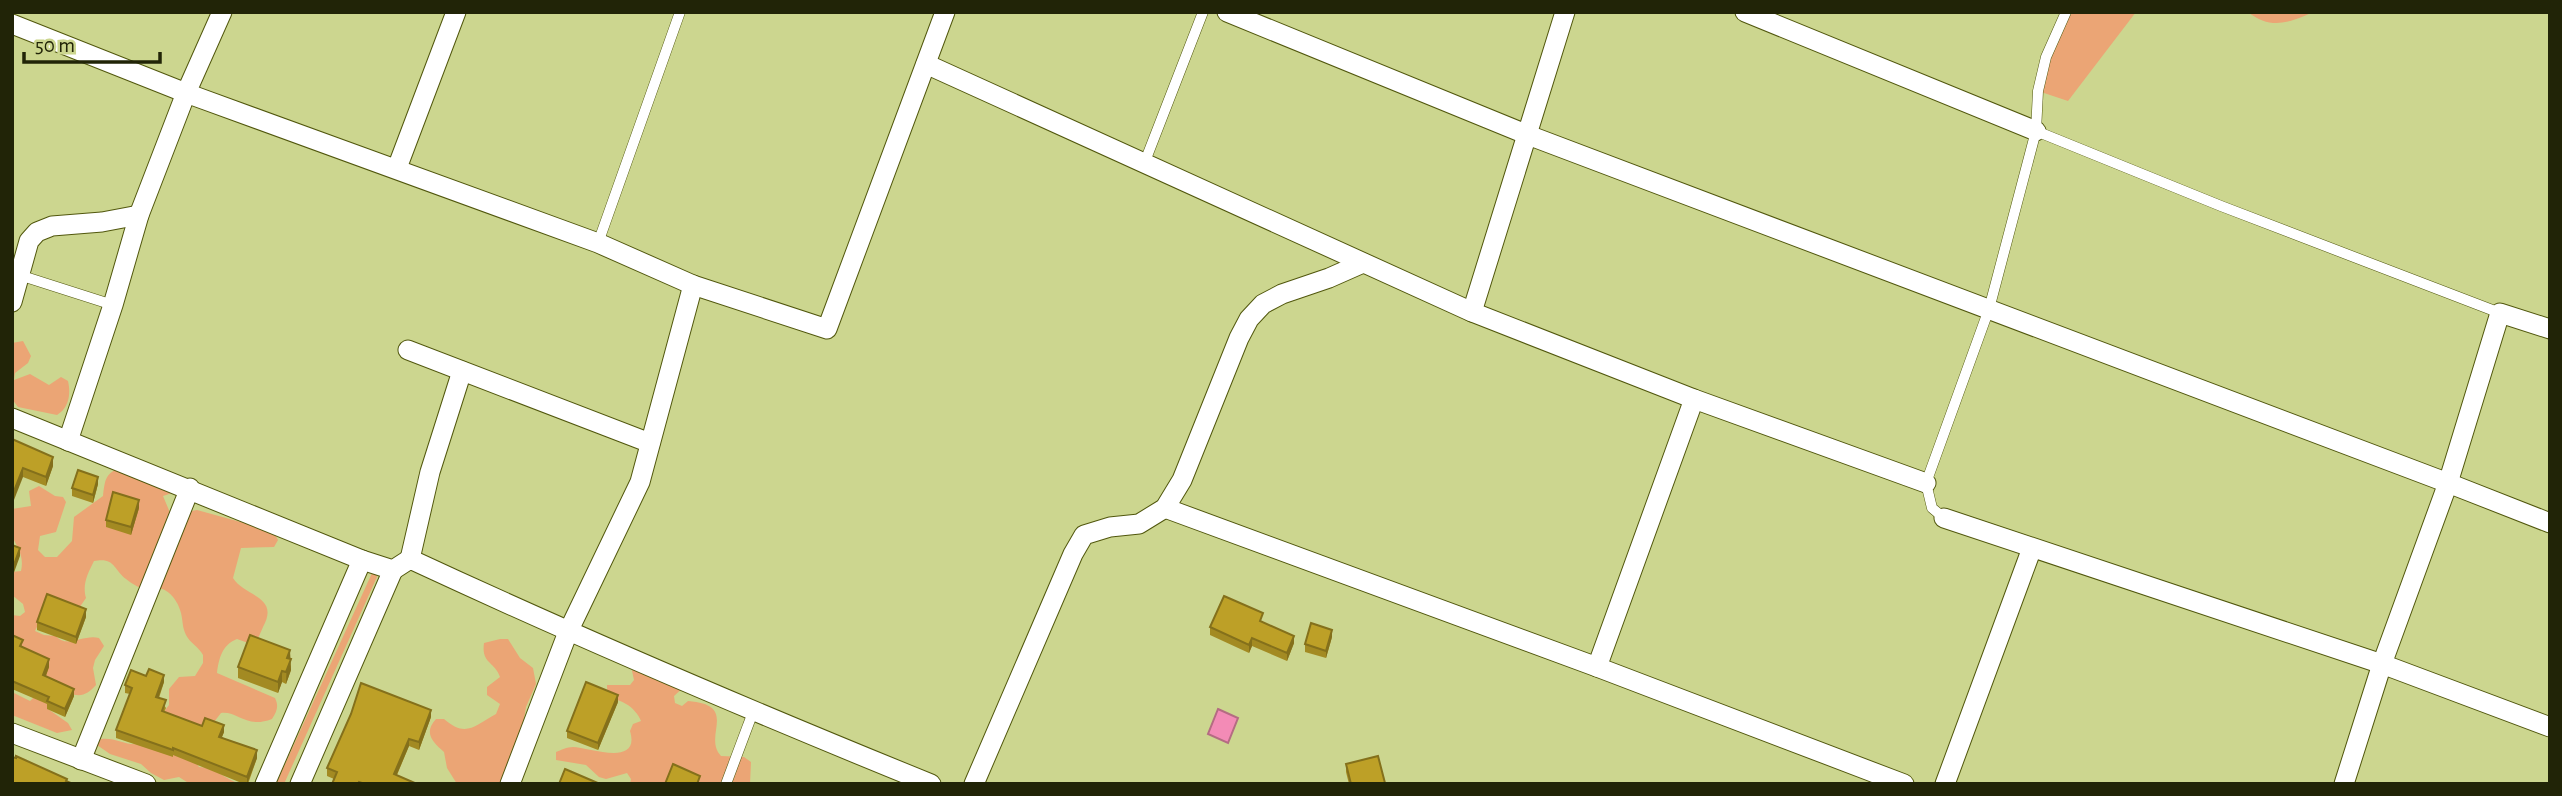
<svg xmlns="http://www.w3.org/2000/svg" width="2562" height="796" font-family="'Alegreya Sans',sans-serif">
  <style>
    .green { fill: #eba575 }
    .water { fill: #f38bb6; stroke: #b46c82; stroke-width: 2 }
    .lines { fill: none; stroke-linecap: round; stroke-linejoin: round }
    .service-casing { stroke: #51570d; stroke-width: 11 }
    .minor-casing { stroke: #51570d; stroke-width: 21 }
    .service { stroke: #fff; stroke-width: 10 }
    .minor { stroke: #fff; stroke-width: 19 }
    .wall { fill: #a38a22 }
    .shaded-wall { fill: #84701b }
    .building { fill: #bda027; stroke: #84701b; stroke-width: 2 }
  </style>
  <rect width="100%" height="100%" fill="#ccd68f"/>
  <!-- green -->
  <g class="green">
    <polygon points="2063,12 2136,12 2068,101 2038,91"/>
    <path d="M2248 12H2313C2290 23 2270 30 2248 12Z"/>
    <path d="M23 341 31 356 28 363 15 373 14 380 30 374 49 385 61 377 68 381C71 394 69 408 57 415L18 407 12 399V343Z"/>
    <path d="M123 467 172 493 163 496 171 515 197 510 266 529 274 533 278 540 274 547 241 548 233 578C245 597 280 596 263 627 259 636 259 639 251 644L237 639C222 645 219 658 217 673L275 698C279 706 277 711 272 719 246 729 238 711 221 713L207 731 195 761 199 767C215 767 225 779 240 784H190L179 777 164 780 151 773 141 764 110 754 97 745 101 739C115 737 126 746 139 744L169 705V689L179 677 195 676 203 663V655C199 647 190 643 186 635 182 627 183 621 181 613 177 597 163 582 146 590 139 588 131 583 126 579 113 569 115 557 94 561 88 573 82 584 86 598L77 611 46 609 35 631 44 635 56 636C67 649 83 634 99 638L104 646 95 660 93 668 96 685C88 694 81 698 69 693L48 709 68 723 72 730 57 733 12 715V692L30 701 36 695 12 660V615L20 616 25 612 23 604 12 595V572L21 571C24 557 19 550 13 538 10 530 12 517 12 509L31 506 29 491 39 486 55 496 63 497 66 502 56 532 40 536 38 550 45 557H57L72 541 74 517 103 496C105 480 105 472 123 467Z"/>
    <polygon points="372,573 376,574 377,577 284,784 276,784"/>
    <path d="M500 639H508L520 658 533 668 536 684 526 707 513 784H457L447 768 444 752C433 742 423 733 436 719H444C466 738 474 726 496 714L500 704 487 695V687L500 677C495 661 481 664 484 643Z"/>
    <path d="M634 664 685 686 674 696 675 703 682 706 688 701C740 705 702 736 721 756L744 757 751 762 750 784H630L631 779 627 773 606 779 599 777 586 765 556 760V752C561 750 567 747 573 747 588 747 641 768 630 731L633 724 641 721C639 715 632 707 626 704 615 697 607 701 607 685H630L634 680 632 671Z"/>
  </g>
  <!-- water -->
  <polygon class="water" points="1218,709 1238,718 1228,743 1208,734"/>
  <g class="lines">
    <!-- service casing -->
    <g class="service-casing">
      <g id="service">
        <polyline points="2036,131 2221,206 2500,313"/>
        <polyline points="1144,164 1203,12"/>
        <polyline points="598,243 680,12"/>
        <polyline points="16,274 113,305"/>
        <polyline points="1944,518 1932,508 1926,483 1989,309 2036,131 2038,91 2046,57 2066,12"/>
        <polyline points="726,784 753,712"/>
      </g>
    </g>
    <!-- minor casing -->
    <g class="minor-casing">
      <g id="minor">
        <polyline points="1227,12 1528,135 2448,483 2550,523"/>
        <polyline points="1745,12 2036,131"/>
        <polyline points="12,24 186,93 598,243 693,285 827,329 945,12"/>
        <polyline points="926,64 1472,312 1694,399 1926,483"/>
        <polyline points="397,168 456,12"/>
        <polyline points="12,302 29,241 37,232 52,226 102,222 139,215"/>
        <polyline points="1472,312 1565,12"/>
        <polyline points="408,350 650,443"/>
        <path d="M12 418 362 560 393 570 410 559C582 639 756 713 931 784"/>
        <polyline points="68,441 113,305 139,215 186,93 222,12"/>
        <polyline points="1165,508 1597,667 1904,784"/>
        <polyline points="1944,518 2382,664 2550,727"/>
        <polyline points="410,559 430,472 462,371"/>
        <polyline points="1597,667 1694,399"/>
        <polyline points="12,733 146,784"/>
        <polyline points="81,760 190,488"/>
        <polyline points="265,784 362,560"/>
        <polyline points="300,784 393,570"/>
        <polyline points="510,784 568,632 640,482 693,285"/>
        <polyline points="974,784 1073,554 1084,535 1110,527 1139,524 1165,508 1182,480 1239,338 1249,319 1263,304 1282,294 1329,278 1363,263"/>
        <polyline points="1945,784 2032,548"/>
        <polyline points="2344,784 2382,664 2448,483 2500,313 2550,329"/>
      </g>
    </g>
    <!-- service -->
    <use href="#service" class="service"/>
    <!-- minor -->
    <use href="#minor" class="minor"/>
  </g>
  <!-- wall -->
  <g class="wall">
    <polygon points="12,439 53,466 46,486 23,477"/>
    <polygon points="98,484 93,503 72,496 72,488"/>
    <polygon points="139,508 131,535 106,527 106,520"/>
    <polygon points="86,617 76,644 37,630 37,622"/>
    <polygon points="1263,621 1262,623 1294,643 1287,661 1252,646 1249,653 1210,635 1210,627"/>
    <polygon points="12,635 23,647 49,667 46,676 74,696 65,717 47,709 47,704 12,689"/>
    <polygon points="1332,637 1326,658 1305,652 1305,644"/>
    <polygon points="290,659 291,670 286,684 282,682 278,693 238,678 238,667"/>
    <polygon points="164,682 159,698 166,708 164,712 202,726 224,732 222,737 257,758 248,784 244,784 173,755 173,757 116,738 116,730 130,694 125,693 125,685"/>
    <polygon points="618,702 598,750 567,738 567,731"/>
    <polygon points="431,717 419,750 409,746 397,775 417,784 332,784 334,779 327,776 327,768"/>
    <polygon points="1346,764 1385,784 1349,784 1346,772"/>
  </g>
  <!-- shaded-wall -->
  <g class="shaded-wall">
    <polygon points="53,457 53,466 46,486 46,477"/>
    <polygon points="23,468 23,477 12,505 12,496"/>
    <polygon points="98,477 98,484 93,503 93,495"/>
    <polygon points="139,500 139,508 131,535 131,527"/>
    <polygon points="20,548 20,556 12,578 12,570"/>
    <polygon points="86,609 86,617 76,644 76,637"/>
    <polygon points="1332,630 1332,637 1326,658 1326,651"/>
    <polygon points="1294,636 1294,643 1287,661 1287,653"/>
    <polygon points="1252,638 1252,646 1249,653 1249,645"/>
    <polygon points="290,650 291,670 286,684 287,658"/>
    <polygon points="49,659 49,667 43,683 43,675"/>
    <polygon points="282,671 282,682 278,693 278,682"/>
    <polygon points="164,675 164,682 156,704 156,697"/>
    <polygon points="74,689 74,696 65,717 65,709"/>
    <polygon points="618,695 618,702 598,750 598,743"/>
    <polygon points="431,710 431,717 419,750 419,742"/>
    <polygon points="224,725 224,732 219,744 219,737"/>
    <polygon points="409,739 409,746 394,781 394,774"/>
    <polygon points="257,750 257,758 247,784 247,777"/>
  </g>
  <!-- building -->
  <g class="building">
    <polygon points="12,439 53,457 46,477 23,468 12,496"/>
    <polygon points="78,470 98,477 93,495 72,488"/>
    <polygon points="113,492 139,500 131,527 106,520"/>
    <polygon points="12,545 20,548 12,570"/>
    <polygon points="47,594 86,609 76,637 37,622"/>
    <polygon points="1224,596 1263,613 1260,621 1294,636 1287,653 1252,638 1249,645 1210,627"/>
    <polygon points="1311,623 1332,630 1326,651 1305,644"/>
    <polygon points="12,635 23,640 20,646 49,659 43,675 74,689 65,709 47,701 49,697 12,681"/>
    <polygon points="250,635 290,650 287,658 291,659 286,672 282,671 278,682 238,667"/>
    <polygon points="149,669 164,675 156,697 166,700 162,711 202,726 205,718 224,725 219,737 257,750 247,777 173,748 173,750 116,730 132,688 125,685 131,670 146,676"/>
    <polygon points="586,682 618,695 598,743 567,731"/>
    <polygon points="361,683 431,710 419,742 409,739 394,774 417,784 365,784 359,782 358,784 332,784 337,772 327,768 351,714"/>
    <polygon points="16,756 67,779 66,781 73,784 12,784 12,757 16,758"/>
    <polygon points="1378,756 1385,783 1381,784 1351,784 1346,764"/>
    <polygon points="673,764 700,776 697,784 665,784"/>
    <polygon points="565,769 600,784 559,784"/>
  </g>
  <!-- border -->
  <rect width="2562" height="796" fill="none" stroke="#212407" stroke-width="28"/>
  <!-- scale -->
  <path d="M24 52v10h136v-10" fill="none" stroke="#212407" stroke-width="3.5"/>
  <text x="35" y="52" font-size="21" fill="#212407" stroke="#ccd68f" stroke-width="5" paint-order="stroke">50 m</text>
</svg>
